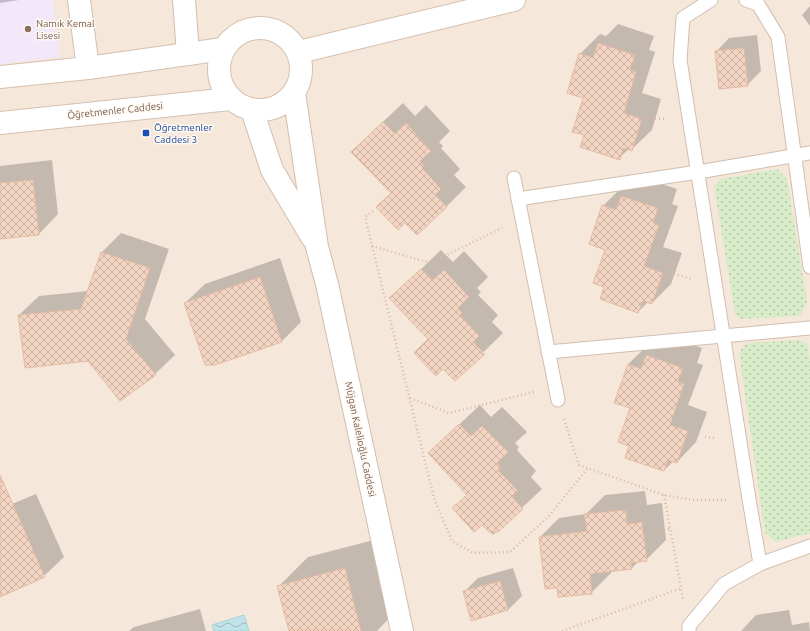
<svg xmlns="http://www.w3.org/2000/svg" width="810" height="631" font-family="Ubuntu,sans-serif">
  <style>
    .residential { fill: #f5e8da }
    .education { fill: #f3e8fa }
    .grass { fill: url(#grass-dots) }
    .water { fill: url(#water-waves); stroke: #a5d3da }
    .shadow { fill: #0003 }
    .building { fill: url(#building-cross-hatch); stroke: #e6bba3 }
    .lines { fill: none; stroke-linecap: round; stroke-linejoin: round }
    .service-casing { stroke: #d1beb0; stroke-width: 15 }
    .minor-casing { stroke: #d1beb0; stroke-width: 24 }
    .tertiary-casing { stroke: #d1beb0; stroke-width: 24 }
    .secondary-casing { stroke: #d6c0b0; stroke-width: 24 }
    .path { stroke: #d9b8a5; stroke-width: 2.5; stroke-dasharray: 1 3; stroke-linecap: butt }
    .service { stroke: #fff; stroke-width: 13 }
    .minor { stroke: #fff; stroke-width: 22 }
    .tertiary { stroke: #fff; stroke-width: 22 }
    .secondary { stroke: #fff; stroke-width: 22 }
    .education-dot { fill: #8d6e63; stroke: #fffaf3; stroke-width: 1.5 }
    .transit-dot { fill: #1a4fb4; stroke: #fffaf3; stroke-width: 1.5 }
    .labels { text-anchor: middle; stroke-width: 3; stroke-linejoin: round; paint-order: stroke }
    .education-label { font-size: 10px; fill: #785e54; stroke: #fffaf3; text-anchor: start }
    .street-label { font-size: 10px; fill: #7a5c4d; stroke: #fffaf3 }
    .transit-label { font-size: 10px; fill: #164399; stroke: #fffaf3; text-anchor: start }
  </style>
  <defs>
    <pattern id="grass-dots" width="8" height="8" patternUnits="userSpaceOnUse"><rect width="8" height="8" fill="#d8ecc9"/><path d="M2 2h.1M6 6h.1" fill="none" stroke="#b4c2a5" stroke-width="1.8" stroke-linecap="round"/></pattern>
    <pattern id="water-waves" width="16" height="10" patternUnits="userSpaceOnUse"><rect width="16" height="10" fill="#bfe3e8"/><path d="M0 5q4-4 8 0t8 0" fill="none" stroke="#a0bbbe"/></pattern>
    <pattern id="building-cross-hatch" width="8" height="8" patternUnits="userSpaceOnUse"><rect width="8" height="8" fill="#f3d5c3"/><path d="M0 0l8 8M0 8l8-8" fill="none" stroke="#cab0a1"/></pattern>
  </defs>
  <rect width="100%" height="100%" fill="#fdf6ec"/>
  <!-- residential -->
  <rect class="residential" x="0" y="0" width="810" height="631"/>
  <!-- education -->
  <polygon class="education" points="0,0 53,0 60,57 0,64"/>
  <!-- grass -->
  <g class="grass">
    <polygon points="777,169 787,179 807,302 800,316 740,319 735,313 714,187 721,179"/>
    <polygon points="799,340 808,344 810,363 810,533 776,542 765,533 739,352 747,343"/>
  </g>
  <!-- water -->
  <polygon class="water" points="244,615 249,631 214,631 212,625"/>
  <!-- shadow -->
  <g class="shadow">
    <polygon points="0,0 19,0 0,3"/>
    <polygon points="810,6 810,26 802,15"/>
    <polygon points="618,24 654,36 649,50 655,52 642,93 661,99 652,130 632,149 629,149 619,158 585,135 584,97 580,54 600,34 606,36"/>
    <polygon points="757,35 761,71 747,85 716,52 729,38"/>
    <polygon points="403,103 415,116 426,105 450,131 439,142 443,146 441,148 460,169 454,175 466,187 446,207 405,221 391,193 372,132"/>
    <polygon points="52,160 58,214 39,234 0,238 0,166"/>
    <polygon points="641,177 677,189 672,204 678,206 663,247 682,253 671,284 652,303 648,302 638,312 605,287 606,249 603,206 623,186"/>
    <polygon points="121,233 169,249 145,319 175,355 155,374 120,399 89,360 19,315 39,296 88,291 102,252"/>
    <polygon points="441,250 453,262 464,251 488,277 477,288 481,292 478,295 498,315 492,322 503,333 455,380 429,339 391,298"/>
    <polygon points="280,258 301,322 282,341 207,366 185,303 205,284"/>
    <polygon points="667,336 702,348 697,363 703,365 688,405 707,412 696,442 677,462 674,461 664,470 630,445 631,408 628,364 648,345"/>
    <polygon points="480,405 491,417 502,407 527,432 515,443 519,447 517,450 536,471 531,477 542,489 493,535 482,523 468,494 449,434"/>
    <polygon points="645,491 647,505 662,503 666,540 646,560 639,561 632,568 611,570 611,573 591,593 558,587 540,537 559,518 586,514 605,495"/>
    <polygon points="36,494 64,557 44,576 0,596 0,509"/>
    <polygon points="374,540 393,614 377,631 290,631 278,587 308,557"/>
    <polygon points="513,568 522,596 508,610 464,592 478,578"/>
    <polygon points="200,609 206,631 129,631 134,627"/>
    <polygon points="789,610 792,625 809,622 810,631 741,631 756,615"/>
  </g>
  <!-- building -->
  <g class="building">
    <polygon points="598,43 635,55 630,70 636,72 624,113 642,119 632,151 623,148 620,160 580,147 584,135 572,132 583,98 567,93 579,53 593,58"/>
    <polygon points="744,48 748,86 719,89 715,51"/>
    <polygon points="383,122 395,134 406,123 431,151 420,161 424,166 422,168 441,189 435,195 447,207 417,235 405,223 398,230 376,207 391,193 351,152"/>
    <polygon points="33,180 39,235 0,239 0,183"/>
    <polygon points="621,196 658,208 653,223 659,225 644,266 663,273 652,304 643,301 638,313 600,299 604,287 593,283 605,250 589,244 602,205 616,210"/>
    <polygon points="101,252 150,268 126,339 156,375 120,401 88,361 25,368 18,315 81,309"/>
    <polygon points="421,269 433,280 444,270 469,297 458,308 462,313 460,315 479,336 473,342 485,354 455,381 443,369 436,376 414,353 428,339 389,298"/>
    <polygon points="260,277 282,342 215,365 205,365 184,303"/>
    <polygon points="646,355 683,368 678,382 684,384 670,425 688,431 677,463 668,460 664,471 625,458 629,446 618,442 630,408 614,403 628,364 641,369"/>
    <polygon points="459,424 471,436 482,426 508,452 497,463 501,468 498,470 518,491 512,497 523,509 498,532 489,532 482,525 474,532 452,508 467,495 428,453"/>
    <polygon points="0,475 45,577 0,597"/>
    <polygon points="626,510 627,524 642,522 647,561 631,563 632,569 590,574 592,594 558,597 557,588 545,589 539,537 587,531 584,514"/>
    <polygon points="345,568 361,631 289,631 277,586"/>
    <polygon points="500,581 508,610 471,621 463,591"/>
  </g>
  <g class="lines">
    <!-- service casing -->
    <g class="service-casing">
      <g id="service">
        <polyline points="711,0 683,18 680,60 749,499 760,564"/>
        <polyline points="746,0 758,4 778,37 810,267"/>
        <polyline points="514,178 558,400"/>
        <polyline points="518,199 698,172 810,153"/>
        <polyline points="548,352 810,328"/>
        <polyline points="689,631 689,626 724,584 760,564 810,546"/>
      </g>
    </g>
    <!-- minor casing -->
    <g class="minor-casing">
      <g id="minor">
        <polyline points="79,0 88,68"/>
        <polyline points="184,0 188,54"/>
      </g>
    </g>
    <!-- tertiary casing -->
    <g class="tertiary-casing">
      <g id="tertiary">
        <polyline points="294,93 317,247 327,284 402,631"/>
        <polyline points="252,110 272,170 312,237"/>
      </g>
    </g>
    <!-- secondary casing -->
    <g class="secondary-casing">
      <g id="secondary">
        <circle cx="260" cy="69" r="41"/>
        <polyline points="299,52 514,0"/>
        <polyline points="0,77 88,68 223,49"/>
        <polyline points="0,123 230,99"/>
      </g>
    </g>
    <!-- path -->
    <g class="path">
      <polyline points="651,118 667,119"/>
      <polyline points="373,211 365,217 434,498 452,541 473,553 510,552 549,516 588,468"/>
      <polyline points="372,246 430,263 502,228"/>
      <polyline points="674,274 692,279"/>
      <polyline points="410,398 449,413 534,392"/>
      <polyline points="564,419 579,465 664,495 693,500 726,500"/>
      <polyline points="705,437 717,438"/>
      <polyline points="664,495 683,599"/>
      <polyline points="649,535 671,528"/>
      <polyline points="562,631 682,588"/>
    </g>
    <!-- service -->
    <use href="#service" class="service"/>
    <!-- minor -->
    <use href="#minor" class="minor"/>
    <!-- tertiary -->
    <use href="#tertiary" class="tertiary"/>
    <!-- secondary -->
    <use href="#secondary" class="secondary"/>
  </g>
  <!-- markers -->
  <circle class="education-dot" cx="28" cy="29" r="4"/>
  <rect class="transit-dot" x="142" y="129" width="8" height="8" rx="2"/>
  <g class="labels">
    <!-- education labels -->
    <g class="education-label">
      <text x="36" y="27">Namık Kemal<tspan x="36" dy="12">Lisesi</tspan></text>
    </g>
    <!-- street labels -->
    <g class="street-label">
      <text transform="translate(115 110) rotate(-6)" y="4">Öğretmenler Caddesi</text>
      <text transform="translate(361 439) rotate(78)" y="4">Müjgan Kalelioğlu Caddesi</text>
    </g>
    <!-- transit labels -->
    <g class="transit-label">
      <text x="154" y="131">Öğretmenler<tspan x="154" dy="12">Caddesi 3</tspan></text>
    </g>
  </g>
</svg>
